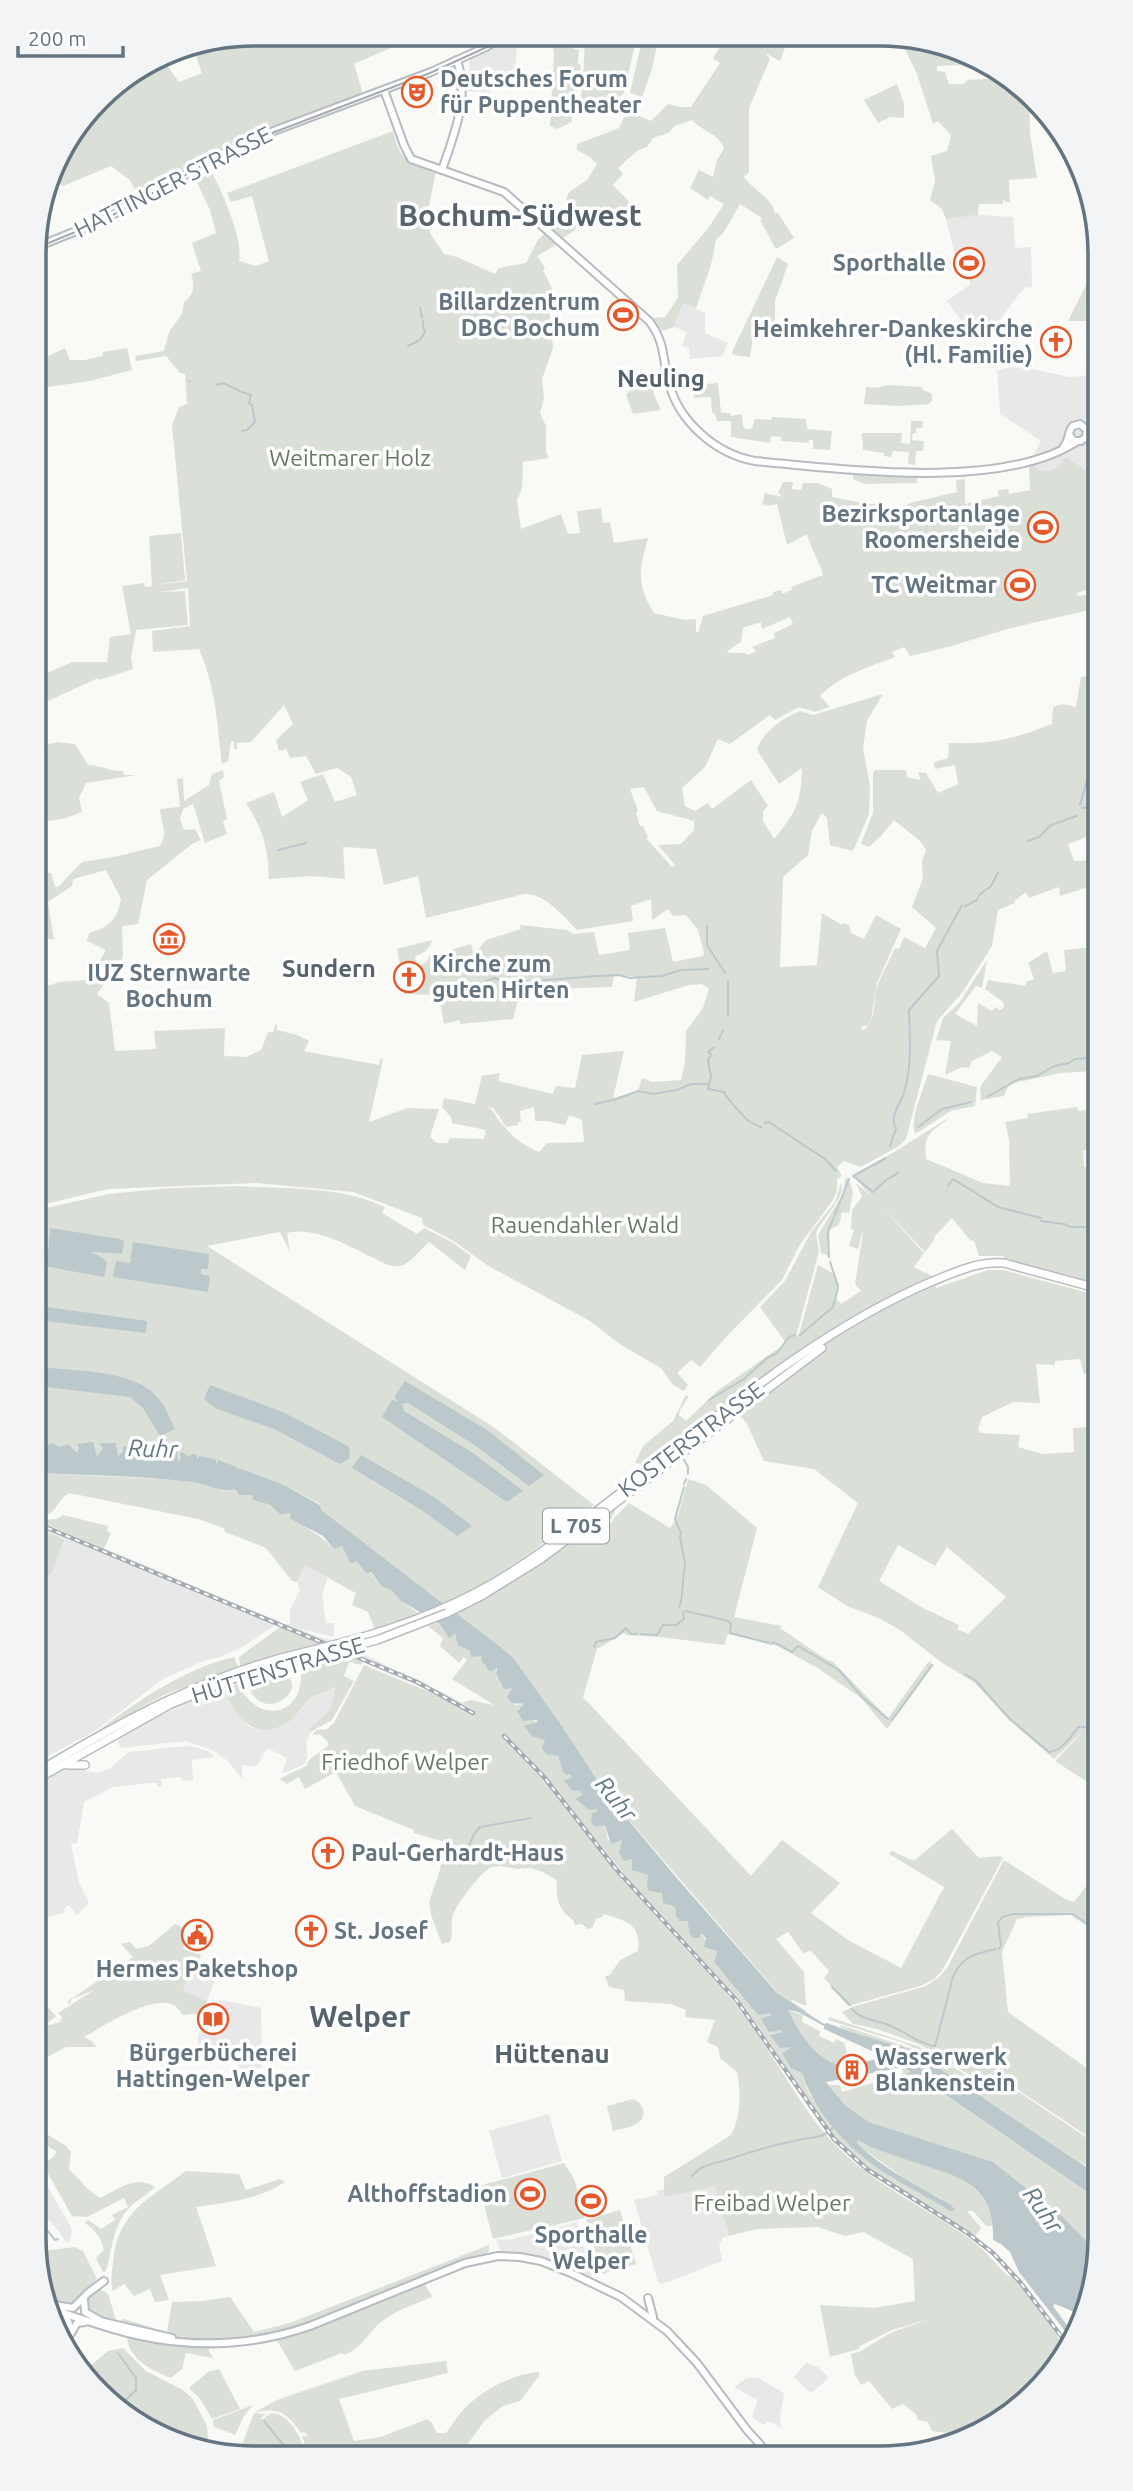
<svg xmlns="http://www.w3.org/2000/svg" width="1133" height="2491" font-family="Ubuntu,sans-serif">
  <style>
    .built { fill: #e7e8e7 }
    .green { fill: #dae0d7; fill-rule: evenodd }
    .water { fill: #bcc8cc }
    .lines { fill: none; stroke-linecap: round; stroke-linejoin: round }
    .stream { stroke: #bcc8cc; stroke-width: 2 }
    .river { stroke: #bcc8cc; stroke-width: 6 }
    .secondary-casing { stroke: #b7bcc1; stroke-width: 10 }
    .primary-casing { stroke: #b8bcc0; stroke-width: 10 }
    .secondary { stroke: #fff; stroke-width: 6 }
    .primary { stroke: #fff; stroke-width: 7 }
    .tram { stroke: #a3aab0; stroke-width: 2 }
    .rail-casing { stroke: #a3aab0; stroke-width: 4.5 }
    .rail { stroke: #fff; stroke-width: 2; stroke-dasharray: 5; stroke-linecap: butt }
    .primary-bridge-casing { stroke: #b8bcc0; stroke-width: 10; stroke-linecap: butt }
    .primary-bridge { stroke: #fff; stroke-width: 7 }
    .labels { text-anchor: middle; stroke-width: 7; stroke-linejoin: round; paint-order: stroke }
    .shield { fill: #fff; stroke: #929ea7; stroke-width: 2 }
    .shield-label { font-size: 21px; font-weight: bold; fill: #647481 }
    .poi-label { font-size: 23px; font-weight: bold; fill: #647481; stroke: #fff; text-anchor: end }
    .street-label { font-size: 23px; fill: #647481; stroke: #fff }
    .park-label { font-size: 23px; fill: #667963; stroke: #fff }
    .neighbourhood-label { font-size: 24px; font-weight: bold; fill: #56626c; stroke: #fff }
    .water-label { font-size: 24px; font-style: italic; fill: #637a83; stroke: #fff }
    .quarter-label { font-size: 26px; font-weight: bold; fill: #56626c; stroke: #fff }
    .district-label { font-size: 30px; font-weight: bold; fill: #56626c; stroke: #fff }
    .rim { fill: none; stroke: #647481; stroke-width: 3.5 }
  </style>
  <rect width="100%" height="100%" fill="#f9f9f6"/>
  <!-- built -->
  <g class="built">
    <polygon points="513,36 518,36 515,70 508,75 494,73 490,93 467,91 470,60"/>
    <polygon points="978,215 1013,217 1015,248 1031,247 1032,288 1026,287 1020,293 1000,320 980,327 973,318 962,322 947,301 971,284 956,259 946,219"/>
    <polygon points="683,302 705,313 705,333 728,343 722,356 690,359 689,348 682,346 687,332 674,327"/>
    <polygon points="1010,367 1032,369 1069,377 1093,375 1093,467 1087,471 1066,457 1059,467 1046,471 1036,469 1033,456 1041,441 1000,414 997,371"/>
    <polygon points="38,1520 261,1614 281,1621 244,1646 220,1657 203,1661 163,1679 95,1731 39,1761"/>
    <polygon points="305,1565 324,1575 327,1579 322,1596 326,1623 334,1623 334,1637 298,1628 318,1637 342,1642 396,1671 406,1673 405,1675 452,1697 475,1710 472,1714 435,1693 313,1641 277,1630 285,1624 290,1624 290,1611 300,1590 297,1582"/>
    <polygon points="224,1687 229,1702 248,1726 261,1730 293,1718 310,1699 336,1687 334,1702 323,1720 314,1724 306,1740 307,1758 305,1764 282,1774 287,1758 267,1748 257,1766 242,1765 242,1779 228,1761 212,1750 186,1741 120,1748 118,1740 152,1719"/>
    <polygon points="186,1746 198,1748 210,1752 215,1757 192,1760 193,1780 182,1781 181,1777 161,1779 162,1786 157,1787 157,1783 150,1783 113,1787 84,1802 77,1843 71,1844 79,1883 89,1903 77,1915 69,1905 64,1909 65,1912 40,1920 39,1783 69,1767 78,1766 86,1771 99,1773 109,1769 129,1752"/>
    <polygon points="193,1965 217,1975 207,2001 183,1991"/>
    <polygon points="222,2000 261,2008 262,2068 239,2070 237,2053 198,2053 198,2037 210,2003"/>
    <polygon points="549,2114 562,2161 502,2178 489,2131"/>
    <polygon points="40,2173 72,2229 70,2240 66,2243 60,2232 41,2212"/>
    <polygon points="715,2184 729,2236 722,2238 722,2242 719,2244 722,2261 662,2284 658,2282 634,2200 657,2195 657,2191 660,2190"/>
    <polygon points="577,2222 592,2277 544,2258 501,2252 496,2239 509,2240"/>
    <polygon points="806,2363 818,2367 829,2378 811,2393 794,2377"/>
    <polygon points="747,2378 758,2378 784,2393 780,2417 781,2429 773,2423 767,2421 765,2425 754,2419 752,2416 758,2400 734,2387"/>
  </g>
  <!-- green -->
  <g class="green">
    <polygon points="254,33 423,34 354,64 363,94 235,142 147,192 136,192 130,180 111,166 63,186 50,178 56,157 95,105 124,85 158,68 168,67 179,82 202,73 192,45"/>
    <path d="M551 35H573V49L579 50 578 64 581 65 580 73H578L575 90 578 91C576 102 570 113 572 122L557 129 550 126 554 53Z"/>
    <polygon points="585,35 637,36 624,93 606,110 603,99 596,99 593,111 588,111 587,115 580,114 581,111 579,110 583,82"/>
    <polygon points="643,36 658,40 652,69 642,97 630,93"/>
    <path d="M733 36H767L764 53 769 36 789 37 780 61 765 53 770 59 749 108V172L744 177C753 190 774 199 775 214L778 213 794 238 776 249 760 220 762 218 740 204 724 232 716 240 711 265 696 308 683 303 674 327 662 331 653 318 665 317 678 298 677 265 709 227 724 204 710 196 708 200 690 188 699 170 713 177 717 160 724 149C720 133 702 132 692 120L675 126 668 133 653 138 647 147 637 151 618 168 623 174 613 185 630 203 626 210 604 230 583 206 575 230 563 238 550 226 569 207 565 202 569 192 587 180 597 164 590 157 577 150V144L619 128 624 117 633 113 651 121 668 104 681 107H691L720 63 713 58 722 44 728 45Z"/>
    <path d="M899 37H922L974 63 964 65 961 62 962 65 937 66V71L945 72 949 84H964L967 80C989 79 1013 74 1029 93L1030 134 1037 178 1009 180 1010 203 1003 200V204H979L978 215 946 219 942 209 930 200 935 181 931 156 947 151 951 135 938 121 933 124 917 74Z"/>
    <polygon points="897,84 904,104 904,118 890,117 878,123 864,100"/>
    <path d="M393 131C400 161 408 163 436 172L428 211 430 233 444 254 457 257 495 274 499 268 526 263 538 240 544 234 556 245 537 256 545 268 543 270 555 295 556 307 549 305 553 348 542 379 544 399 540 413 546 426V452L549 458 523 462 522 489 517 500 521 529 561 514 568 534 580 533 577 511 601 508 603 523 610 522 614 543 648 538C639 571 636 584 654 613L685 620 696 619V631L698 633 703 616 773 595V592L781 590 782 594 792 590 791 587 823 575C819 560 811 550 807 534L787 545 777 504 766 506 765 504 762 505 765 493 783 497 778 493 783 482H793L792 489 801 490 803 483H817L832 489V497L867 504H885L888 510H896L910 503 957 492 956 480 965 479V504L999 496 998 490 1008 489 1009 494 1030 490 1029 465 1034 464 1037 469C1050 474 1059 467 1066 457L1087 471 1093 487V588L1077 593V596L1093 594 1094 609 1011 628 948 647 910 656 904 647 892 652 895 657C869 667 840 675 820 696L830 707 815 712 799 707 775 720 770 715 730 744 718 739 705 767 682 788 685 806 695 811 708 803 712 809 751 780 768 806 763 811V821L774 839C796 812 801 804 802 768L779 784 757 750C762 732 783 718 800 711L813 715 883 694 867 721 863 748 870 786 869 814 853 851 830 845 827 818 822 813 812 831 808 855 783 877 780 967 817 965 822 913 842 925 844 923 849 925 851 933 864 939 876 915 901 929 877 983 871 1020 868 1025 861 1027 863 1031C878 1018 872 1002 878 984 883 972 890 960 895 948L899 949 904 937 925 948 936 928 912 907 923 878 922 861 926 850 920 841 894 820 881 836 869 847 861 844 873 813V773L875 770H906L907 777 921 780 918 772 926 773 938 793 958 784 955 765 935 769 934 762 948 758 949 743C993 744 1011 740 1052 724L1053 707 1062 704 1076 707 1081 677 1094 675V834L1068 844 1074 861 1094 860 1095 885 1060 896 1059 887 1029 898 1026 892 1014 901 1015 903 998 910 992 946 962 993 937 1021 906 1139 899 1146 861 1167 844 1161 837 1167 842 1176 837 1179V1191L833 1200 799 1246 782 1280 727 1336 700 1367 691 1360 677 1373 688 1385 684 1391 673 1385 661 1368 621 1345 590 1321 487 1265 452 1240 423 1225 422 1218 353 1192 256 1183 108 1189 37 1206 36 990 59 982 97 979 100 970 110 976 97 994 109 1003 115 1051 156 1049 154 1031 225 1028 224 1056 246 1057 261 1050 268 1032H273L277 1022V1030L297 1035 309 1041 304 1051 379 1065 381 1058 383 1060 369 1122 408 1108 439 1109 430 1137 437 1143H447L450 1138 484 1139 486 1130 452 1123 451 1117 442 1107 444 1098 475 1104 482 1076 500 1073 498 1081 553 1094 556 1086 575 1088 582 1055 624 1051 613 1098 638 1091 642 1078 653 1082 681 1080 685 1062 686 1031 703 1008 709 989 702 984 689 985 634 1002 637 977 619 975 614 977 612 987 546 989V985L521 988 513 1019 460 1024V1020L444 1024 439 995 404 994 403 989 416 983 412 972 401 971 397 949 432 940C430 949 423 954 415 956L417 968 428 960 429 956 471 944 474 955 486 940 521 929 520 925 567 930 574 934 594 932 599 955 630 950 628 933 665 928 673 962 703 956 704 953 698 930 686 915 673 916 668 909 652 920 651 899 631 906 633 921 577 930C563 916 545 893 524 894L426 918 418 876 384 885 376 849 343 847 345 879 312 876 269 879C268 848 263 829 246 803L274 792 282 817 308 800 300 782 323 774 335 802 357 795 351 777 337 768 316 774 306 756 290 758 286 749 279 751 276 740 293 724 284 705 251 742 237 743V749H234V742L231 741 228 761 222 764C217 722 216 688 199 649L153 652 152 631 190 626 188 588 159 592 185 591 188 625 136 630 131 658 133 669 99 680 98 678 35 707V685L41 683 40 676 72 662H107L110 637 131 634 122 586 144 583 145 587 152 586 149 536 181 533 185 580 156 585 187 581 172 425 179 407 187 404 185 374 180 373 166 356 136 361 135 356 164 351 169 332 182 314 184 302C194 295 195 286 191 274L201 271 192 243 216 233 210 210 194 176 209 167C220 187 244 239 239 261L256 266 269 261 252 196 231 202 227 193ZM790 617 793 624 774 633 775 638 752 647 756 651 748 655 746 653H729L727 651 741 642 743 628 761 622 762 629ZM644 787 657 811 694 821V830L681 844 658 845 675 865 672 867 646 838 648 837 643 826H640L636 813 638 811 630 789ZM487 1106 494 1109 506 1127 518 1125V1122H521L520 1111 534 1107 535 1121H547L565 1125 569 1115 582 1120 584 1142 547 1143 539 1152C523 1145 513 1138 502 1124 496 1118 494 1110 487 1106Z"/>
    <polygon points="1092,237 1093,321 1068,321 1090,277"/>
    <polygon points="777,257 788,264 775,301 775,322 769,339 753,337 750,357 733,355 732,352"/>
    <polygon points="65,348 70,360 85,360 102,356 103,352 127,348 132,370 90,381 34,389 34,357 44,358"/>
    <polygon points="652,379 654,395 661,410 633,414 626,394 629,392 627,382"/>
    <polygon points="718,383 721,413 730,413 731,416 742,414 743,426 746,430 752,428 755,419 771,420 772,417 806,419 807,429 832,431 830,450 813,449 813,440 809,440 809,443 781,441 781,437 771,436 770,443 731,437 731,421 717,421 715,414 712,413 711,397 694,398 693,385"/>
    <polygon points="888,385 922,387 923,390 932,394 932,401 929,404 900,406 864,404 866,387 876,388"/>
    <polygon points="911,421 923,421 922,428 916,428 916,433 913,433 912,440 924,441 923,451 916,451 915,465 908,464 909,452 893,451 891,457 884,456 884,453 863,450 862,433 902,433 901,443 910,444"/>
    <polygon points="853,473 917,476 917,483 865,484 853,479"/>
    <path d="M57 742 75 744 88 765C102 765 111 772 123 771L124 775H136L86 783 79 798 82 812 66 818 36 823V748Z"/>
    <path d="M223 770 224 777 219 781 227 819 223 822 227 834 205 843 193 804 183 809 180 819 184 830 195 829 201 840 192 844 147 880 138 924 122 926 123 956 116 973 99 962 106 950 87 941 89 933C110 926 116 922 121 899L106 870 73 879 72 886 48 902 54 940 46 938 43 918 36 919V873H51L55 887H58L82 862 114 857 159 846C169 837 161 822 160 809L180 807 177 779 183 778 184 801 209 785 212 774Z"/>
    <polygon points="1095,947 1095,1071 1061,1073 1009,1084 1004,1096 981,1100 980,1087 1002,1057 992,1051 972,1061 969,1068 962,1067 945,1075 951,1041 936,1040 943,1018 959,1003 987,960 982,988 976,986 955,1014 977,1026 978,1003 992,1011 995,1007 1000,1010 1004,1007 1003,1002 985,989 988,980 1026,986 1026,982 1034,979 1028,963 1047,951 1053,973 1066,971 1064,950"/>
    <path d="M928 1074 977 1087 975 1106 951 1111 915 1134C910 1117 923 1091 928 1074Z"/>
    <path d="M1077 1107 1078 1111 1095 1109V1147L1083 1151 1084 1167 1095 1169 1096 1285 1004 1261V1256H979L974 1241 970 1240 952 1218 934 1237 935 1239 925 1252 878 1203 924 1253 914 1267 925 1273 926 1272 934 1278 936 1288 988 1270H1003L1096 1295V1372L1084 1374 1080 1359 1055 1361V1365L1036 1364 1040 1403 1013 1402 982 1417 978 1430 981 1433 1020 1435 1018 1447 1043 1454 1074 1452 1073 1428 1096 1427 1098 1789 1055 1761 1087 1727 1054 1759 1009 1720 975 1683 941 1662 900 1630 879 1618 847 1606 818 1587 858 1503 814 1469 764 1461 747 1424 730 1403 641 1471V1464L635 1463 643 1446 673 1421 686 1395 689 1396 680 1410 679 1415 686 1421 716 1392 786 1343 760 1307 785 1281 811 1232 835 1202 841 1183C847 1196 822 1219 816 1233L819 1252 796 1336 799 1334 818 1265 834 1274 839 1286 836 1298 841 1304 861 1291 855 1284 863 1233H862L858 1249 849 1246 854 1230 851 1229 852 1210 862 1197 856 1183 872 1197 853 1176 894 1152 950 1117C933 1132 923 1131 926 1159L983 1183 1010 1186 1009 1140 1005 1122 1028 1118 1027 1114ZM898 1545 935 1566 947 1547 1006 1597 968 1634 957 1629 959 1625 923 1608 879 1581Z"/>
    <polygon points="848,1177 853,1193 849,1213 842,1212 839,1225 828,1230 830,1231 828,1241 830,1257 821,1253 818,1235 843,1194 845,1180"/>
    <path d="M238 1186C287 1189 340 1186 385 1207L382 1213 417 1234 424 1228 452 1242 471 1256 465 1270 429 1242C421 1249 411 1263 400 1266 390 1268 378 1260 369 1256 346 1244 313 1226 287 1233L290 1252 280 1232 207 1246 495 1428 594 1505C546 1541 498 1581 443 1603L320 1510V1504L284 1485 198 1462 188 1457 178 1463 168 1454 158 1460 150 1447H139L144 1453 138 1459 123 1450 118 1458 116 1443H100L103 1448 97 1456 77 1445 79 1449 77 1454 47 1445 46 1441 38 1445 37 1265 104 1276 91 1252 122 1254 50 1229 48 1251 37 1250V1210L109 1194 170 1188Z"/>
    <path d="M38 1473 164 1479 197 1482 223 1491 235 1489 239 1495H253V1500L270 1505 281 1515 290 1513C302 1528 321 1534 334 1549L342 1546 352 1564 357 1560 366 1573 370 1572 382 1587 391 1590 401 1601 420 1614 375 1629 368 1612 352 1605 356 1593C338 1584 322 1574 305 1565L297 1582 292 1581 266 1548 225 1532 224 1528 198 1519 69 1493C55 1501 56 1519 38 1515Z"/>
    <polygon points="688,1479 706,1485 757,1528 734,1617 782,1626 780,1628 824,1658 833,1662 888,1718 929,1661 934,1665 887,1729 861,1698 816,1667 777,1646 728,1634 724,1645 660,1637 626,1635 624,1633 597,1649 583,1697 751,1876 782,1840 840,1883 811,1913 848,1940 901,1968 944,1887 889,1854 892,1851 914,1861 952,1829 979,1858 999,1856 1003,1858 942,1971 934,1979 920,1986 848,2006 824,1978 829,1971 810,1950 804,1954 788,1932 776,1939 804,1972 806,2006 792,2000 791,2001 806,2011 805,2013 783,1999 605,1792 560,1723 512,1656 460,1618 456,1612 506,1585 617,1507 600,1541 614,1518 629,1503 670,1528 678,1516"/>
    <polygon points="63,1515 108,1526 107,1531 111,1533 104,1549 38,1520 57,1519"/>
    <path d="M38 1528 64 1540 51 1575 46 1574C47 1562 49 1551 38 1543Z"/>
    <path d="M437 1623C457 1632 480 1649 488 1670L491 1671 496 1668V1674L502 1686 512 1688 514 1705 525 1704 517 1710 538 1723 546 1740 558 1756 563 1772H574L575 1776 565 1782 583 1790 585 1793 575 1799 589 1810 597 1808 605 1825 608 1840H622L637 1870 649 1875 647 1886 662 1893 663 1903 675 1907 676 1916 689 1921V1932L701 1933 712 1949 717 1951 714 1962 724 1974 770 2012 771 2015 762 2019 782 2030 783 2032 771 2034 792 2047 782 2053 802 2073 809 2093 833 2128 862 2156 893 2178 927 2195 950 2211 942 2199 912 2184 862 2148 857 2143 858 2140 871 2147C889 2153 906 2160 924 2165 957 2175 989 2186 993 2226H986L973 2211H967L981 2228 975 2237 880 2177 850 2154 829 2133 758 2026 729 1990 633 1885 545 1776 543 1782 545 1781C587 1838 634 1891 681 1944 701 1966 722 1987 741 2011 778 2058 802 2116 847 2156 882 2188 927 2209 966 2236 982 2247 994 2262 1008 2276H1014L1059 2334 1057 2336 1066 2348 1045 2382 1001 2421 988 2427 985 2424 963 2428 962 2438 960 2440 953 2434 932 2431 928 2422 918 2420 916 2414 903 2404 892 2409 869 2381 861 2385 855 2375 851 2354 859 2352 892 2332 930 2319 892 2330 860 2346 859 2349 830 2357 820 2305 874 2308 915 2301 913 2259 863 2232 845 2236 818 2227 757 2229 729 2236 715 2186 664 2197V2177L731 2135C741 2117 741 2093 737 2072L720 2058 718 2047 707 2042 715 2020 685 2017 686 2010 671 2004 625 2001 624 1990 609 1987 605 1976 610 1975 620 1960 638 1951C641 1923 626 1921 604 1914L602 1917 596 1919 592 1928 588 1929 582 1924 575 1925 573 1920C559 1911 555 1897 557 1881 551 1875 535 1868 528 1868 524 1868 520 1869 517 1869 508 1868 498 1864 490 1868 482 1871 455 1906 453 1915 450 1924 454 1932 450 1942L442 1944 431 1915 429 1902 440 1870 445 1842 414 1833V1830L355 1806 336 1772 305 1789 299 1777 287 1784 279 1779 306 1766 310 1759 328 1746V1742L320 1734 313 1735 316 1730 327 1729 334 1723 364 1665 451 1701 472 1714 475 1710 462 1703 470 1700 494 1705 452 1679 467 1660 464 1657 459 1663 440 1646 443 1638 428 1626Z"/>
    <polygon points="280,1627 320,1644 240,1666 239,1657"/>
    <path d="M344 1654 363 1662 361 1665 349 1662 344 1676 354 1681 332 1720 310 1732 306 1747 310 1728C326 1714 334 1710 335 1687 328 1691 317 1694 310 1699 303 1704 299 1713 292 1719 259 1745 234 1720 224 1687L238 1684C258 1726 305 1717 301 1669L306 1663Z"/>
    <path d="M234 1657 238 1667 166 1694 99 1730C137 1701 186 1668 234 1657Z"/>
    <path d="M281 1672C316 1687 258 1731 247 1680Z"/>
    <polygon points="1004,1860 1065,1899 1074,1902 1098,1871 1098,1934 1071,1915 1026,1917 1017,1919 1002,1952 1008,2012 1091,2071 1099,2063 1099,2144 1005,2081 978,2080 921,2045 877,2029 853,2024 842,2012 852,2007 926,1986 939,1977 947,1968"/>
    <path d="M175 1924 189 1931 183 1949 201 1955 197 1967 192 1966 183 1991 207 2001 202 2013 183 2015C179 2010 177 2006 171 2004 150 1996 103 2026 84 2037L93 2042 96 2047H66L40 2061V1999L56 2016 43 2027 60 2022 62 2017 58 2013 94 1990 72 1999 69 2005 68 2001 133 1957 121 1944 130 1942 136 1949 149 1946Z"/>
    <path d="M787 2010 803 2015 802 2022 820 2031 819 2036 834 2043 836 2039 844 2043 847 2052 843 2058 844 2065C818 2065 798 2030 787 2010Z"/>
    <polygon points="829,2017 920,2047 978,2082 1004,2083 1013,2088 1099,2146 1099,2173 1078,2160 1099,2176 995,2106 860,2035 840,2027 841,2025 919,2051 904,2043 828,2020"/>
    <polygon points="900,2067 904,2067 1099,2200 1099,2252 1096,2266 1091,2246 1063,2217 993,2162 869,2122 845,2105 829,2085 840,2085 842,2092 882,2080 901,2079 903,2071"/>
    <path d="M633 2099C644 2103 649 2117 636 2124 630 2128 620 2129 613 2131L607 2106Z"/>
    <path d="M40 2130 66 2146 71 2152 69 2169 88 2189 100 2198C118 2190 135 2174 155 2187 148 2194 137 2200 129 2208 112 2227 113 2248 106 2271L103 2272 96 2258 104 2250C102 2238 94 2229 85 2223L88 2220 101 2229 115 2220 112 2215 128 2207 124 2198 87 2217 72 2216 42 2163 52 2158 57 2152 40 2141Z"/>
    <polygon points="564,2163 574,2179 585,2218 493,2239 479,2186"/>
    <path d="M186 2171 239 2174 246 2190 280 2179 285 2182C258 2200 227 2202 196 2207L216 2266 160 2275 169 2300 155 2302 150 2289 134 2296 124 2284 113 2291C110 2281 112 2273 113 2263 117 2212 149 2199 186 2171Z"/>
    <polygon points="620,2210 636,2264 602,2274 586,2220"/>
    <path d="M489 2245V2251L484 2255C461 2260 440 2270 419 2278 351 2306 284 2341 210 2341 181 2341 150 2331 121 2324L120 2321 124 2319 167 2332 172 2302 202 2301 230 2297 254 2332 290 2323Z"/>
    <polygon points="75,2247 83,2251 97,2279 75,2305 68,2307 41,2293 41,2251"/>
    <path d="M424 2282 432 2297C415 2304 396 2310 381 2322 368 2333 361 2349 344 2355L342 2353 295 2371 276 2339 313 2329Z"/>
    <path d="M100 2289 108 2294 117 2323 97 2317 88 2312C87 2300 88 2293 100 2289Z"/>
    <path d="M127 2336 146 2341 207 2347 213 2358 186 2353 182 2369 171 2378C152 2371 128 2359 127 2336Z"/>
    <polygon points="123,2348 146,2371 183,2390 193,2399 207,2426 209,2453 108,2403 83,2372 108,2351"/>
    <path d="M446 2361 448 2373 339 2399 354 2441 381 2437 427 2419 432 2423 437 2433H446C453 2424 459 2413 467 2406 485 2388 514 2374 539 2372V2376L520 2401 503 2406 485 2420 462 2452 308 2453 302 2436H308L304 2432 301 2433 291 2420 282 2413 271 2410 255 2412 277 2400 362 2371Z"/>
    <polygon points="219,2369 240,2409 212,2419 201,2400 189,2388 208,2372"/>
    <polygon points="253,2405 244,2416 235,2435 214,2427 213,2420"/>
    <path d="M254 2413 266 2414 261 2418 262 2420 271 2413C291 2414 300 2437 306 2453H247L242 2447 243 2442Z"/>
  </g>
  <!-- water -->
  <g class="water">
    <polygon points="50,1228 120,1239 124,1241 122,1254 91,1252 103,1258 107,1263 104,1277 37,1265 37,1250 48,1250"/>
    <polygon points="133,1242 209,1254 208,1269 201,1269 201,1274 210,1276 208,1292 113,1277 116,1261 130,1263"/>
    <polygon points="47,1307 147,1321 146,1333 45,1321"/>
    <path d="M38 1367C73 1371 136 1369 159 1399 166 1408 170 1419 175 1429L160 1436 143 1408 130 1397 38 1386Z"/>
    <polygon points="405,1381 487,1430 544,1475 529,1486 476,1446 408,1403 402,1404 404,1411 473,1453 523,1491 507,1502 382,1417 392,1400 399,1402 394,1397"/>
    <polygon points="210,1385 283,1412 348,1446 350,1451 349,1459 340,1464 274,1429 217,1409 204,1399"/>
    <path d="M44 1441H46L47 1445 52 1443 60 1447 68 1444 77 1453 79 1449 77 1444 93 1442 97 1456 103 1448 99 1443H116L118 1456 123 1451V1447L132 1445 138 1458 144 1453 138 1447H154L158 1458 160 1453 167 1454 171 1450 177 1452 178 1462 181 1459 180 1453 183 1452 188 1457 193 1454H196L198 1460 199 1456 215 1459 217 1465 218 1460 237 1467 238 1471 239 1468 284 1485 320 1505 321 1510 512 1656 560 1723 605 1792 676 1877 777 1993 824 2024 827 2023 860 2035 912 2050 1099 2176V2200L915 2074H905L911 2072 904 2067 862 2075 860 2063 885 2057 824 2029V2026L798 2012 788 2010C799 2033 818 2064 846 2066L848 2078 826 2082 845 2105 869 2122 993 2162 1063 2217 1091 2246 1096 2266 1084 2316 1055 2304 1053 2306 1069 2328 1073 2337 1072 2340 1019 2272 1010 2252 1001 2244 993 2240C995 2189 967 2179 923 2165 906 2160 888 2153 871 2147L858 2140 857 2143C884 2170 919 2186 951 2205L955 2210 950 2211C932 2199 912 2190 893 2178 853 2154 817 2118 802 2073L791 2068 782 2053 792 2047 780 2048 770 2035 782 2032V2030L769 2032 761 2019 771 2015 770 2013 758 2015 714 1962 717 1951 704 1947 706 1938 701 1933 699 1938H693L689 1932 688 1921H680L676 1916 675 1907 663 1903 662 1893 649 1891 647 1886 648 1875 632 1870V1859L624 1861 619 1853 622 1840 611 1844 605 1825 594 1827 591 1821 592 1813 597 1812V1809L589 1810 575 1799 585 1793 582 1790 573 1791 564 1781 575 1776 574 1772 567 1775 563 1772 558 1756 546 1754 542 1748 545 1740 532 1736 524 1726 538 1722 536 1720 523 1721 517 1711 524 1704C516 1702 513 1707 507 1697L512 1688 504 1689 496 1674 497 1668 491 1671 488 1670 485 1664 482 1663 481 1656 471 1657 470 1651 458 1645 455 1633 449 1638 440 1624 401 1601 391 1590 382 1587 371 1572 366 1573 357 1561 351 1564 342 1546 334 1549 323 1536 291 1519 290 1513 281 1515 270 1505 253 1500V1495H239L235 1489C220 1494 207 1483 192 1482 141 1476 89 1475 38 1473V1445Z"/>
    <polygon points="361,1455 434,1497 472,1526 457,1536 420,1509 352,1468"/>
  </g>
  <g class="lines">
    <!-- stream -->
    <g class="stream">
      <polyline points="420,308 422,318"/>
      <polyline points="423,321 423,324"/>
      <polyline points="408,346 420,340 425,332 423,326"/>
      <polyline points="189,381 190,382"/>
      <path d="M217 385 223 383C235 388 238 392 251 395L249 403 252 405 255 422 247 430 242 431"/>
      <polyline points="1080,805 1094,755"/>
      <polyline points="1082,808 1088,807 1094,810"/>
      <polyline points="1028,841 1039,837 1051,825 1077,816"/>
      <polyline points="278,850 306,843"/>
      <polyline points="965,906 977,900 979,895 991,886 998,873"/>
      <polyline points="707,926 707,945 725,973"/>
      <polyline points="486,981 494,978 516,986 536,981 596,976 619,975 630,978 662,976 681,970 708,969"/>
      <polyline points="728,982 728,1015"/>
      <polyline points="719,1039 723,1030"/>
      <path d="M714 1047 708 1052 711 1054 708 1060 711 1077 708 1089 724 1092C725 1096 745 1119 750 1122 753 1124 757 1125 761 1127"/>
      <polyline points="1077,1059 1086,1058"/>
      <polyline points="1090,1059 1095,1060"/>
      <polyline points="987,1097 1019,1079 1037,1076 1054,1066 1069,1063 1075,1059"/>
      <polyline points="595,1104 617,1099 638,1091 653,1094 677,1090 691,1084 709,1084"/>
      <polyline points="765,1123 769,1122 825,1159 836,1171"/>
      <polyline points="918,1127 942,1109 971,1102"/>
      <path d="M890 1146 896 1128C889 1117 900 1104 904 1093 912 1067 910 1037 909 1010L939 976 937 951 962 905"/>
      <polyline points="886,1158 853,1176 873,1192 885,1181 898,1173"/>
      <polyline points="948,1186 953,1179 998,1207 1041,1218"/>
      <polyline points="1041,1221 1064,1224 1071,1227 1096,1227"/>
      <polyline points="829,1257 828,1232 849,1179"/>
      <polyline points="830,1262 838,1286"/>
      <polyline points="800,1335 833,1307 838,1288"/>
      <polyline points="709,1400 744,1379 767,1358 777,1353 789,1337 795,1335"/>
      <polyline points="683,1458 688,1467 688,1474"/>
      <polyline points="684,1484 686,1479"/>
      <polyline points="679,1607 681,1602 685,1563 680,1538 681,1533 675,1519 684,1487"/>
      <polyline points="686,1611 728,1621 731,1624 730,1633 769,1643"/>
      <polyline points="641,1634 657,1635 663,1625 676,1625 684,1619 683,1612"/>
      <polyline points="771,1644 774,1642 792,1652 798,1646 839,1670 862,1697 888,1719"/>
      <polyline points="594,1647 596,1642 615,1638 626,1628 631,1634 637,1634"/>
      <path d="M965 1674 975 1680 1010 1719 1049 1752C1060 1752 1072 1736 1078 1727H1085"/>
      <polyline points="892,1720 932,1665"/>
      <polyline points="1088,1731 1097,1740"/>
      <polyline points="462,1862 474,1834 480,1827 531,1818"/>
      <polyline points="999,1949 1001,1946 998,1923 1002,1917 1013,1914 1073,1914 1098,1931"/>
      <path d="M951 1983C958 1958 973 1954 996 1949"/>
      <polyline points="832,1987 850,2005"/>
      <path d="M852 2009C862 2021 880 2020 893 2027 907 2033 919 2044 935 2046L951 1985"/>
      <path d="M692 2176C703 2163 715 2164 730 2159 752 2151 774 2145 798 2140 812 2137 822 2139 833 2128"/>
      <polyline points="41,2223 55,2240 58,2239"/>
      <polyline points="113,2405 128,2398 136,2390 136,2378 118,2353"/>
      <polyline points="264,2421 290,2453"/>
    </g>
    <!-- river -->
    <polyline class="river" points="570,1767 582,1789 590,1799"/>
    <!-- secondary casing -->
    <g class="secondary-casing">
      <g id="secondary">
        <path d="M384 90 404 145 411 159 504 192 649 321C666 343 662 359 669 383 679 422 716 454 755 461 843 469 1000 491 1076 442"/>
        <path d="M442 170C454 134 470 98 457 60"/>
        <polyline points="34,248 101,221 247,141 431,72 486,47 506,35"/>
        <path d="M1064 446C1070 440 1067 432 1073 426L1080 424 1087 430 1086 437 1081 441H1074L1070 436"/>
        <polyline points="42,2298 61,2307"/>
        <polyline points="648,2298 653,2317"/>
        <polyline points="84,2300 85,2312 103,2322"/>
        <path d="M45 2305C62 2314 82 2319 100 2325 169 2348 241 2350 310 2326L465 2263 498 2256 520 2257 541 2261 571 2273 621 2297 667 2331 697 2363 747 2430 766 2451"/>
        <polyline points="60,2306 73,2308 88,2293 104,2281"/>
        <polyline points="61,2314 68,2321 71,2333"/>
        <polyline points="100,2321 172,2338"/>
        <polyline points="71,2333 77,2323 85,2322"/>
      </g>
    </g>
    <!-- primary casing -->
    <g class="primary-casing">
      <g id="primary">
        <polyline points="447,1613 483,1595 541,1559 822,1348"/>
        <path d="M337 1644C400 1628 459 1606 513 1571 655 1478 775 1348 933 1281 956 1272 978 1261 1004 1263L1096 1288"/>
        <polyline points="67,1765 85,1765"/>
        <path d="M39 1771C123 1720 209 1674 305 1652"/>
        <polyline points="39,1778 171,1704 230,1680 307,1658"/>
      </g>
    </g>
    <!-- secondary -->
    <use href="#secondary" class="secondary"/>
    <!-- primary -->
    <use href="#primary" class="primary"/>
    <!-- tram -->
    <polyline class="tram" points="34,249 102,221 238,146 430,73 487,47 507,35"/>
    <!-- rail casing -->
    <g class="rail-casing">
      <g id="rail">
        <polyline points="38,1524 417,1682 473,1713"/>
        <polyline points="504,1736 544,1777 616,1869 737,2001 834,2139 868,2170 966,2232 993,2253 1020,2282 1068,2345"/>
      </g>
    </g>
    <!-- rail -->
    <use href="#rail" class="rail"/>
    <!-- primary-bridge casing -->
    <g class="primary-bridge-casing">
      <g id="primary-bridge">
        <polyline points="305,1652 337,1644"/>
        <polyline points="307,1658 377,1640 447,1613"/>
      </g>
    </g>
    <!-- primary-bridge -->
    <use href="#primary-bridge" class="primary-bridge"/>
  </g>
  <!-- icons -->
  <defs>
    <g id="theatre-ring" transform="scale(1.575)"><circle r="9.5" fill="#fff" stroke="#e4592b" stroke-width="1.5"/><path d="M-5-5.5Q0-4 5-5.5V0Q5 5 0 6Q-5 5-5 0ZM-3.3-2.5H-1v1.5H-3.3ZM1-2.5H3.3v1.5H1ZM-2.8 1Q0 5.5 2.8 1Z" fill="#e4592b"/></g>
    <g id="stadium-ring" transform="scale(1.575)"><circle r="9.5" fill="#fff" stroke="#e4592b" stroke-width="1.5"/><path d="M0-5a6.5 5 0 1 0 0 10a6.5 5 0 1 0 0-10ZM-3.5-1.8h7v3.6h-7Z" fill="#e4592b"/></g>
    <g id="church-ring" transform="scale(1.575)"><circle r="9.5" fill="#fff" stroke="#e4592b" stroke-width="1.5"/><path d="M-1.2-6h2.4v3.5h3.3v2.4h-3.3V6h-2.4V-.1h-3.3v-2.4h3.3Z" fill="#e4592b"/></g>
    <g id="museum-ring" transform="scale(1.575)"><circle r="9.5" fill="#fff" stroke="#e4592b" stroke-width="1.5"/><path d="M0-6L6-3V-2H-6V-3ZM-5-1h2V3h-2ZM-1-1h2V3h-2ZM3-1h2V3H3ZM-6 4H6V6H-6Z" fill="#e4592b"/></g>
    <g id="civic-ring" transform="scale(1.575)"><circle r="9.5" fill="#fff" stroke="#e4592b" stroke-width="1.5"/><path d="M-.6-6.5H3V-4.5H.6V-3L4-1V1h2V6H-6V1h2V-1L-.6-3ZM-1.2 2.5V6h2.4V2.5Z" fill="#e4592b"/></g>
    <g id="library-ring" transform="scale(1.575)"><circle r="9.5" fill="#fff" stroke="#e4592b" stroke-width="1.5"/><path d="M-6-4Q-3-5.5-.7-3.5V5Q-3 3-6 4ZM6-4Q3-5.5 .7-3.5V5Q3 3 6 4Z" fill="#e4592b"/></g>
    <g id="building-ring" transform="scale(1.575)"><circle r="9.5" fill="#fff" stroke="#e4592b" stroke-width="1.5"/><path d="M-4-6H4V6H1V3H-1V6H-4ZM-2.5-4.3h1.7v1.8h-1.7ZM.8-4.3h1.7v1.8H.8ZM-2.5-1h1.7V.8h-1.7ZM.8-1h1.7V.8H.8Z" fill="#e4592b"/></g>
  </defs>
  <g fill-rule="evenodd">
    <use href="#theatre-ring" x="417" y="92"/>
    <use href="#stadium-ring" x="969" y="263"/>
    <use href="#stadium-ring" x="623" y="315"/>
    <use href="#church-ring" x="1056" y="342"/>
    <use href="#stadium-ring" x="1043" y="527"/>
    <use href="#stadium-ring" x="1020" y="585"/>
    <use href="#museum-ring" x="169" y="939"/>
    <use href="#church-ring" x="409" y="977"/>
    <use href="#church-ring" x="328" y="1853"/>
    <use href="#church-ring" x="311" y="1931"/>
    <use href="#civic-ring" x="197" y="1935"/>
    <use href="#library-ring" x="213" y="2019"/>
    <use href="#building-ring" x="852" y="2070"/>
    <use href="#stadium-ring" x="530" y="2194"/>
    <use href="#stadium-ring" x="591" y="2201"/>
  </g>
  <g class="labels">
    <!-- shield labels -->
    <rect class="shield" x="543" y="1508.5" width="66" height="35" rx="5"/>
    <g class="shield-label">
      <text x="576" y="1533">L 705</text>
    </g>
    <!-- poi labels -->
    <g class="poi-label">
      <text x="440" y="87" text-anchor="start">Deutsches Forum<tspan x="440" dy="26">für Puppentheater</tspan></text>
      <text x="946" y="271">Sporthalle</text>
      <text x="600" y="310">Billardzentrum<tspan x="600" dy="26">DBC Bochum</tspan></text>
      <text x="1033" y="337">Heimkehrer-Dankeskirche<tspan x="1033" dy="26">(Hl. Familie)</tspan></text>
      <text x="1020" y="522">Bezirksportanlage<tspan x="1020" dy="26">Roomersheide</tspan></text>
      <text x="997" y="593">TC Weitmar</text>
      <text x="432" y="972" text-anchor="start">Kirche zum<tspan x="432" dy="26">guten Hirten</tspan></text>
      <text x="169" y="981" text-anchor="middle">IUZ Sternwarte<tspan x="169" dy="26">Bochum</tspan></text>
      <text x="351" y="1861" text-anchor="start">Paul-Gerhardt-Haus</text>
      <text x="334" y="1939" text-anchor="start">St. Josef</text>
      <text x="197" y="1977" text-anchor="middle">Hermes Paketshop</text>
      <text x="213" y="2061" text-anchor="middle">Bürgerbücherei<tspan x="213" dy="26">Hattingen-Welper</tspan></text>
      <text x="875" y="2065" text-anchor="start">Wasserwerk<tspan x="875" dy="26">Blankenstein</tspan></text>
      <text x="507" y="2202">Althoffstadion</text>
      <text x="591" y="2243" text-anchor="middle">Sporthalle<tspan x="591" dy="26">Welper</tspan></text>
    </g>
    <!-- street labels -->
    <g class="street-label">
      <text transform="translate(173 182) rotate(-27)" y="8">HATTINGER STRASSE</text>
      <text transform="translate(691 1439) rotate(-37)" y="8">KOSTERSTRASSE</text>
      <text transform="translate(278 1670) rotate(-17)" y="8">HÜTTENSTRASSE</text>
    </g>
    <!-- park labels -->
    <g class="park-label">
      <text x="350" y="466">Weitmarer Holz</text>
      <text x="585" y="1233">Rauendahler Wald</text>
      <text x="405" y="1770">Friedhof Welper</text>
      <text x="772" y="2211">Freibad Welper</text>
    </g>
    <!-- neighbourhood labels -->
    <g class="neighbourhood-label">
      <text x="661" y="387">Neuling</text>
      <text x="329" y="977">Sundern</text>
    </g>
    <!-- water labels -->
    <g class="water-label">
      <text transform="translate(153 1449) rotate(2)" y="8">Ruhr</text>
      <text transform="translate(616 1799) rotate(51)" y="8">Ruhr</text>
      <text transform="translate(1043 2210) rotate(55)" y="8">Ruhr</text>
    </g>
    <!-- quarter labels -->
    <g class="quarter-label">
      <text x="552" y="2063">Hüttenau</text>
    </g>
    <!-- district labels -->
    <g class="district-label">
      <text x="520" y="226">Bochum-Südwest</text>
      <text x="360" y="2027">Welper</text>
    </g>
  </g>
  <!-- crop -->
  <path d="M0 0H1133V2491H0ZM254 46H880A208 208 0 0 1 1088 254V2238A208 208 0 0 1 880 2446H254A208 208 0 0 1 46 2238V254A208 208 0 0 1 254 46Z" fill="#f3f4f5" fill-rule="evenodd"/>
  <path class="rim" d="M254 46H880A208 208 0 0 1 1088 254V2238A208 208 0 0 1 880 2446H254A208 208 0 0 1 46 2238V254A208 208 0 0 1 254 46Z"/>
  <!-- scale -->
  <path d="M18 46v10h105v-10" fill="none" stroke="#647481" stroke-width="3.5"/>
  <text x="28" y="46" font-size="21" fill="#647481" stroke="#ffffff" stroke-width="5" paint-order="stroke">200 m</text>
</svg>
